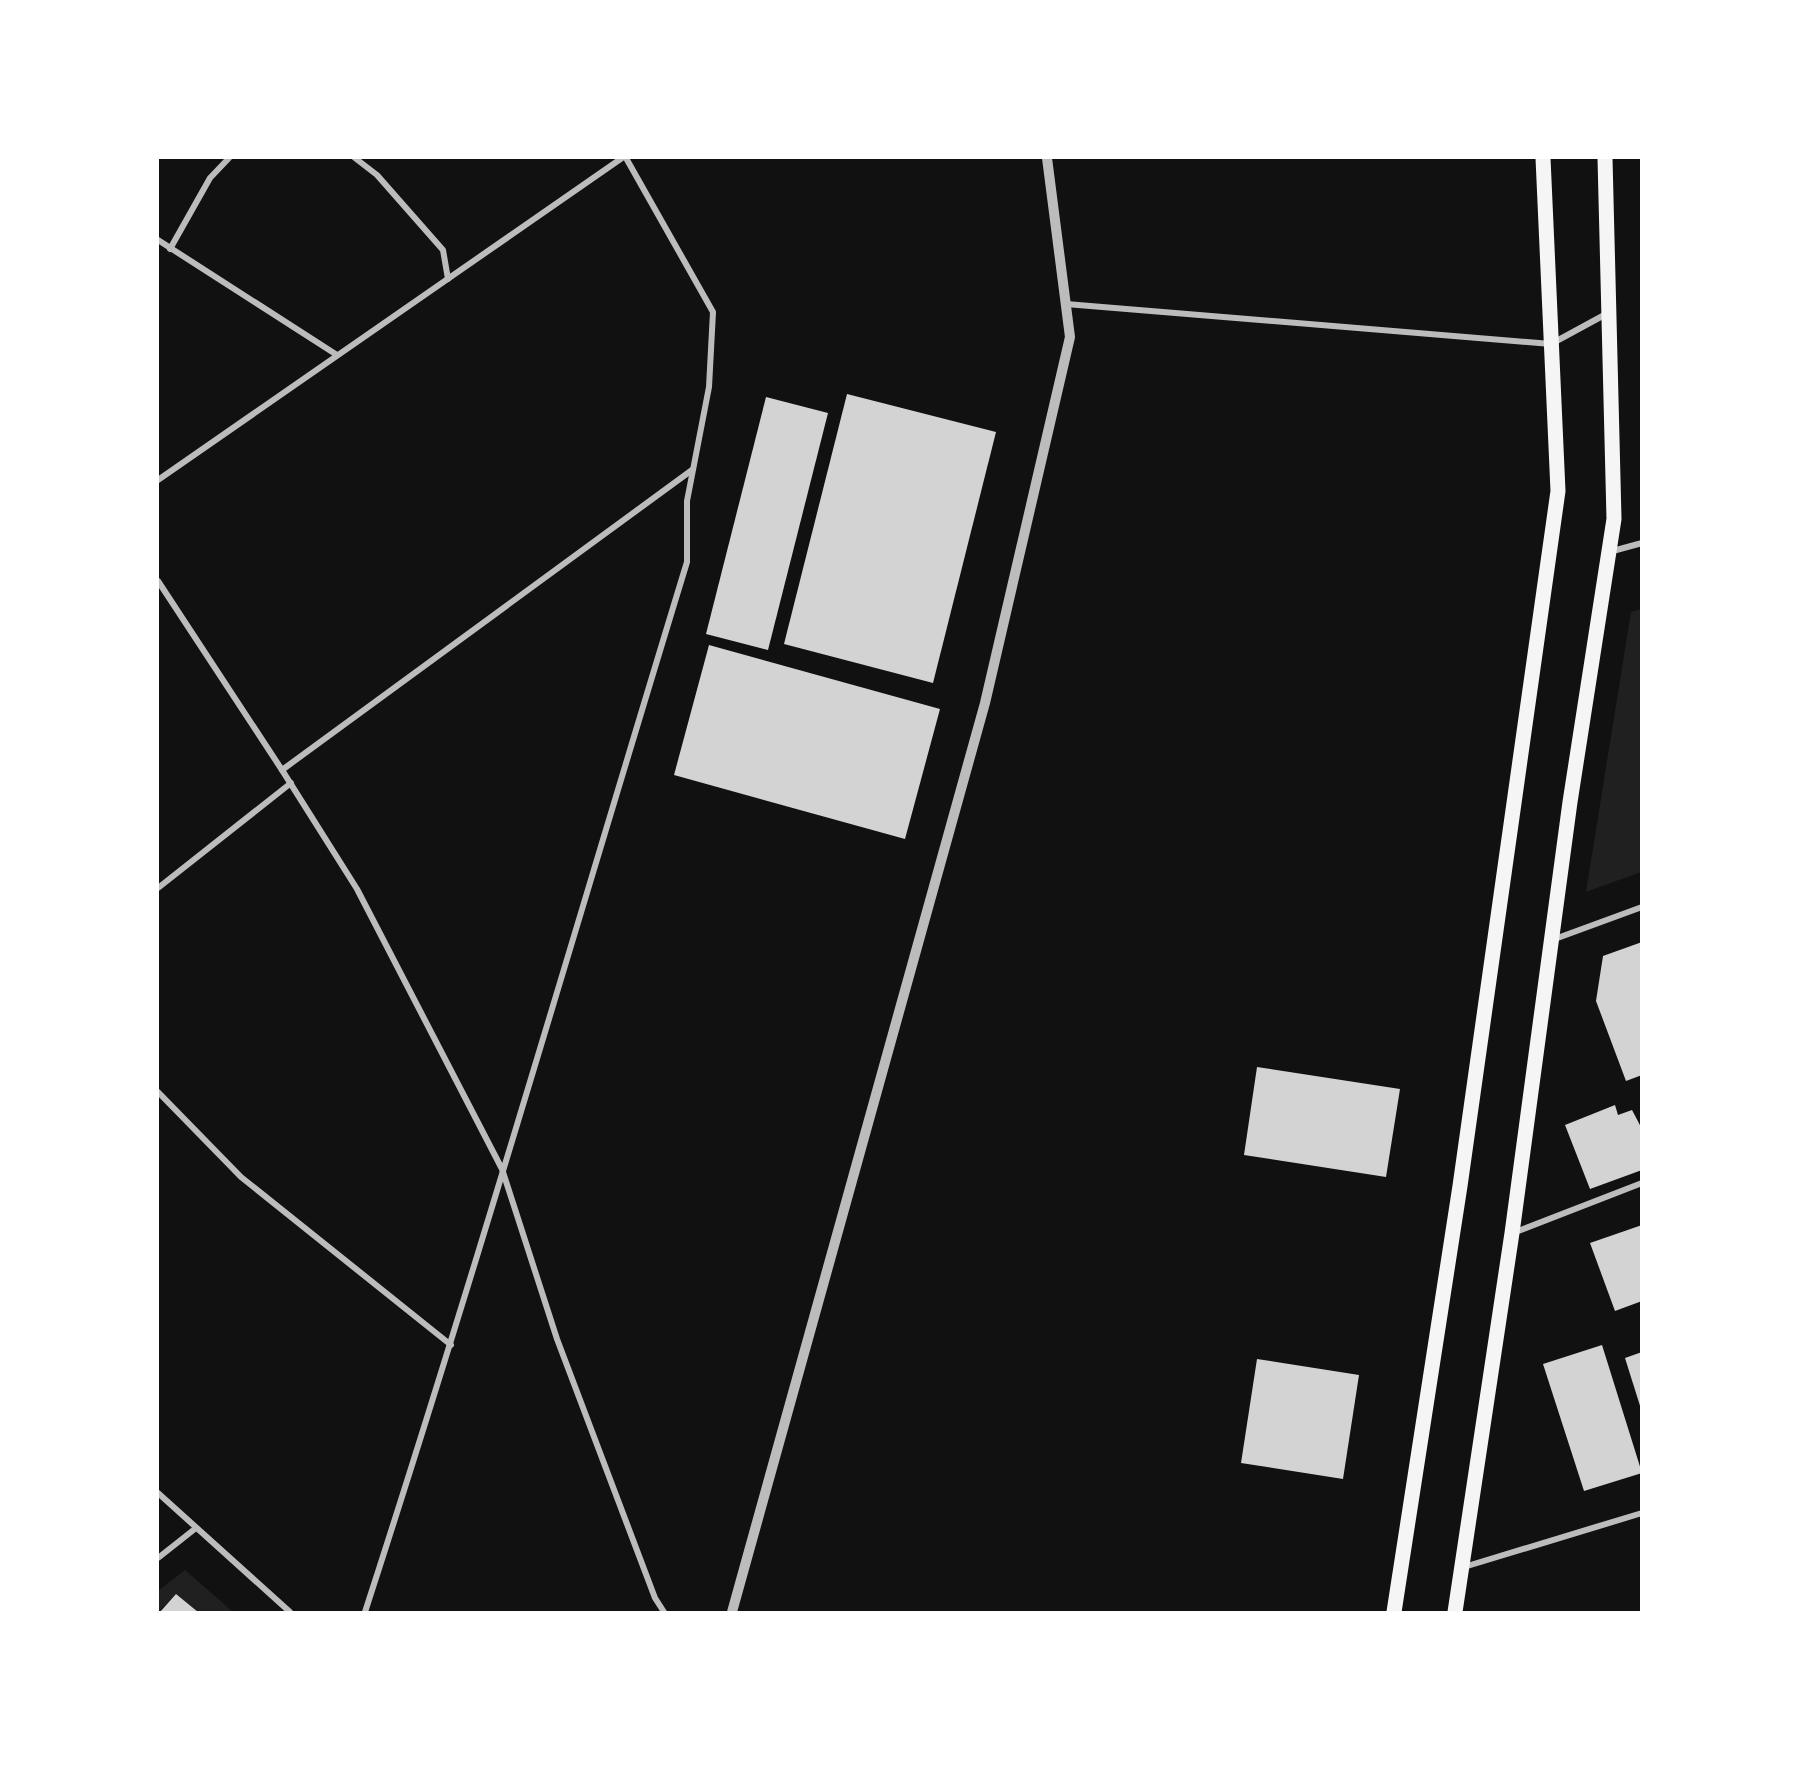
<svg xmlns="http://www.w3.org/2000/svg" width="1799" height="1770" font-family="'Varela Round',sans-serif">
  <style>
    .green { fill: #202020 }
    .building { fill: #d3d3d3 }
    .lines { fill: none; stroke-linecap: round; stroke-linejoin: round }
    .minor { stroke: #bcbcbc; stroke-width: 6 }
    .tertiary { stroke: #bcbcbc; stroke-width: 10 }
    .primary { stroke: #f5f5f5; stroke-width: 15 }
  </style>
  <rect width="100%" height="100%" fill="#111"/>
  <!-- green -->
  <g class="green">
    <polygon points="1641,609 1641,872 1586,892 1631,612"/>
    <polygon points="185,1570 233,1612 198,1612 176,1594 158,1612 158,1591"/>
  </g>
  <!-- building -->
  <g class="building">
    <polygon points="847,394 996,432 933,683 784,644"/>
    <polygon points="766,397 828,413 768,650 706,634"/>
    <polygon points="709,645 940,709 905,839 674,775"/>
    <polygon points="1642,942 1642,1075 1626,1081 1596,1001 1603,956"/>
    <polygon points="1257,1067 1400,1089 1386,1177 1244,1155"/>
    <polygon points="1615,1105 1618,1115 1632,1110 1642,1129 1642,1170 1590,1189 1565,1125"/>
    <polygon points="1642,1225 1642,1301 1615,1311 1590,1243"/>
    <polygon points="1602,1345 1642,1473 1584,1491 1543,1364"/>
    <polygon points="1642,1352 1642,1409 1641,1409 1625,1358"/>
    <polygon points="1257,1359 1359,1375 1343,1479 1241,1463"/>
    <polygon points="176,1594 198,1612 160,1612"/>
  </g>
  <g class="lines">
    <!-- minor -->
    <g class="minor">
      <polyline points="355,158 377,175 443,250 448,279"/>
      <polyline points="158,240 337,355"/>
      <polyline points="170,249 210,178 229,158"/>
      <polyline points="1066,304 1551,344 1608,313"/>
      <polyline points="158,480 622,158"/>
      <polyline points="1609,552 1642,543"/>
      <polyline points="158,581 282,770 357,889 502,1169 557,1339 655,1598 664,1612"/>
      <polyline points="282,770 692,470"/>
      <polyline points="158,888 291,783"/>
      <polyline points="1552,940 1642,907"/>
      <polyline points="158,1092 241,1177 451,1345"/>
      <polyline points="1513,1233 1642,1183"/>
      <polyline points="158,1493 290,1612"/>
      <polyline points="158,1558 196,1528"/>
      <polyline points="1464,1567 1642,1513"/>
      <path d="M365 1612C478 1264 580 912 687 562V501L709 387 713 312 626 158"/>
    </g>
    <!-- tertiary -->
    <polyline class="tertiary" points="732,1612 985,703 1070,337 1047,158"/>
    <!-- primary -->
    <g class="primary">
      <polyline points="1394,1612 1460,1186 1558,491 1543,158"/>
      <polyline points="1455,1612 1512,1233 1570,802 1614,519 1605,158"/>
    </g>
  </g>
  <!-- border -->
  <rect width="1799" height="1770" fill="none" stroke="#ffffff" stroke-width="318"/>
</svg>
